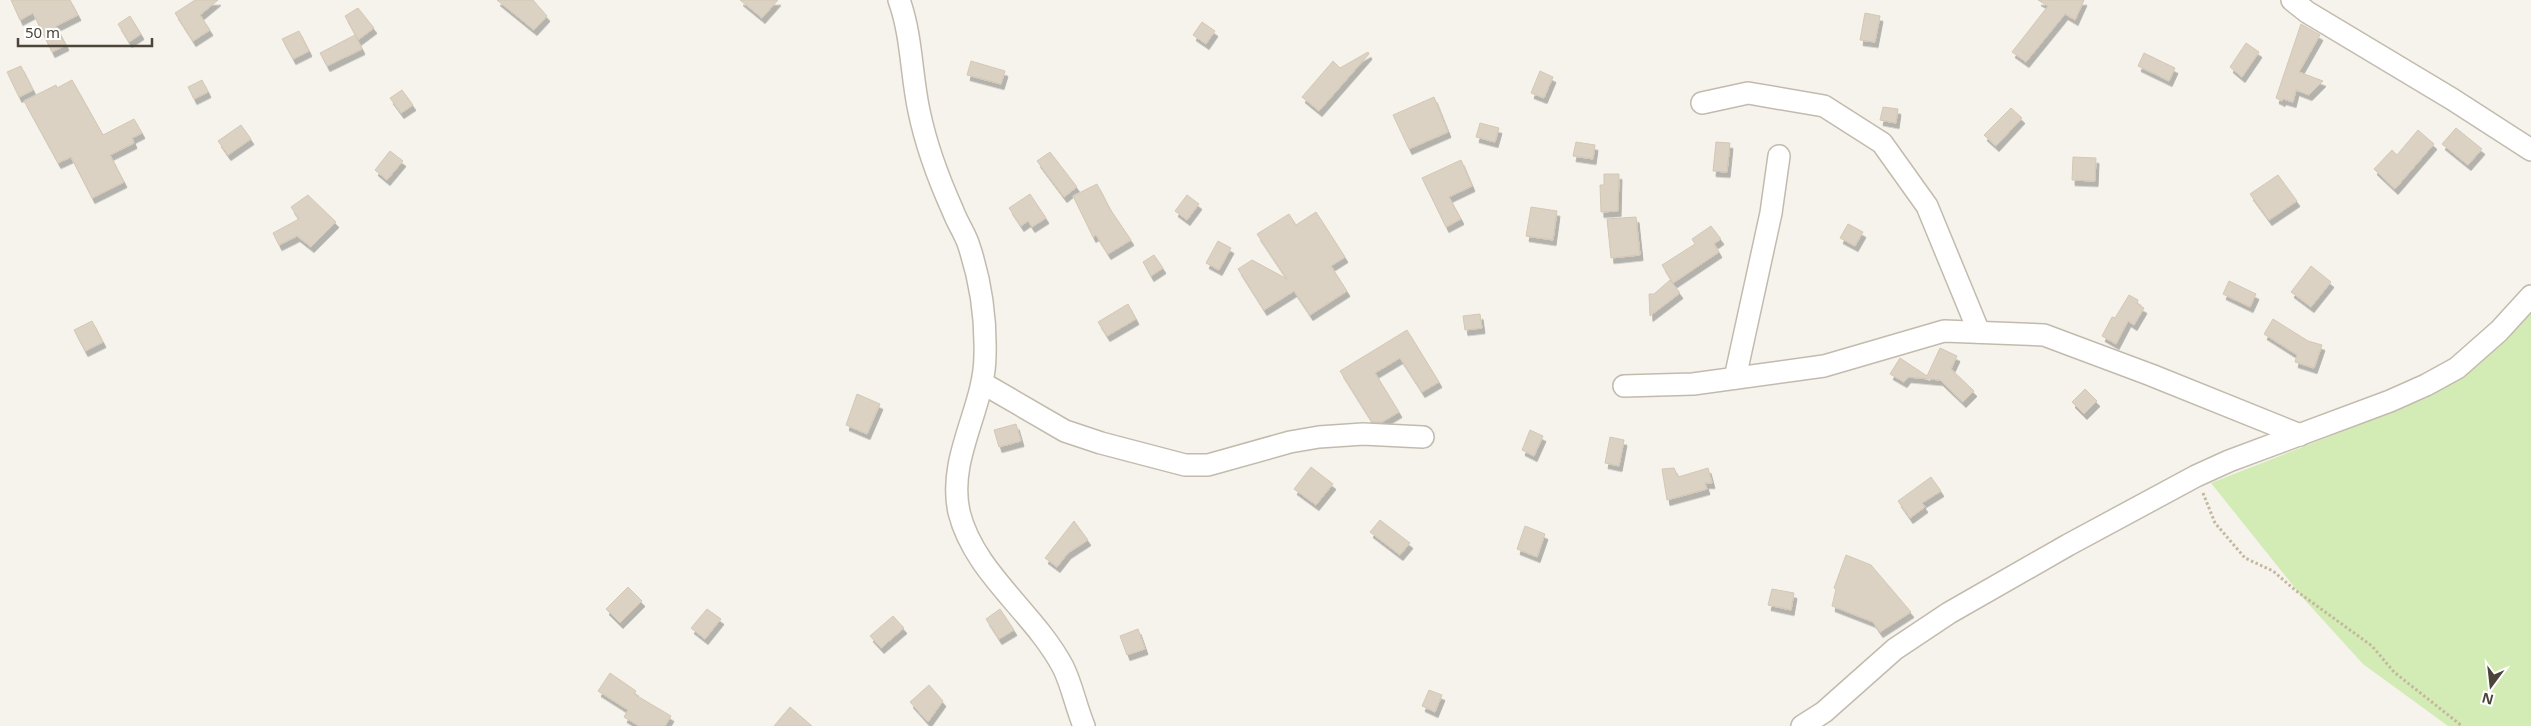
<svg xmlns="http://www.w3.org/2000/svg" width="2531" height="726" font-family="'Noto Sans',sans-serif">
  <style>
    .green { fill: #d3ebb4 }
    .building { fill: #dbd2c3; stroke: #d4c7b3; filter: url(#shadow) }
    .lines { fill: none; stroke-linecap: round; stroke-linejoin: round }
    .minor-casing { stroke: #c2bbad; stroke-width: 24 }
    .path { stroke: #c5b79e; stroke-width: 3; stroke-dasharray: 2.5 2.5; stroke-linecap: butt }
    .minor { stroke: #fff; stroke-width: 21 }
  </style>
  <defs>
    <filter id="shadow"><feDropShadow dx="3" dy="5.5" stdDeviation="0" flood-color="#0004"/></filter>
  </defs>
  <rect width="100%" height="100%" fill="#f6f3ec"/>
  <!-- green -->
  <polygon class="green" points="2531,301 2531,726 2448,726 2363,664 2303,598 2211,483 2427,398"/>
  <!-- building -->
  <g class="building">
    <polygon points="11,0 70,0 78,15 56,26 66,45 52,52 33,13 20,20"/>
    <polygon points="195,0 218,0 200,15 210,30 193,41 175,13"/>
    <polygon points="497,0 533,0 547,16 534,30"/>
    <polygon points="740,0 778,0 762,18"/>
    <polygon points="2038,0 2084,0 2075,20 2065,14 2026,62 2012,52 2048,6"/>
    <polygon points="358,8 374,28 358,40 345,16"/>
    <polygon points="1865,13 1880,16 1875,42 1860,40"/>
    <polygon points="130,16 141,34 129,42 118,24"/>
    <polygon points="1202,22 1215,31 1206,44 1193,35"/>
    <polygon points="2301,24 2320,35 2299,72 2323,81 2309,95 2296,90 2293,102 2283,99 2282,101 2276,98"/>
    <polygon points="299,31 309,51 293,59 282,39"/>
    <polygon points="355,35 362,49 327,66 320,53"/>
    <polygon points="2246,43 2259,52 2242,77 2230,67"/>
    <polygon points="1368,52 1369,54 1319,111 1302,97 1333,61 1340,68"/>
    <polygon points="2144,53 2175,68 2169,81 2138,66"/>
    <polygon points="971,61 1005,71 1001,84 967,75"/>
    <polygon points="21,66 33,90 19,97 7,72"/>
    <polygon points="1540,71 1553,77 1544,98 1531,93"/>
    <polygon points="72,80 103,135 134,119 142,133 132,138 134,143 110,155 124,182 92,198 71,157 58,163 24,101 56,85 57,88"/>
    <polygon points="202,80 208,92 194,99 188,87"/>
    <polygon points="402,90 413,105 401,113 390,98"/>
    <polygon points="1434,97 1448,132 1409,149 1393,115"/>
    <polygon points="1883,107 1898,109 1896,123 1880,120"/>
    <polygon points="2011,108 2022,118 1996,146 1984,135"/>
    <polygon points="1480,123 1499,128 1495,142 1476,137"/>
    <polygon points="241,125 251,139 228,155 218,141"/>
    <polygon points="2456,128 2482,149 2468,165 2442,144"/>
    <polygon points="2418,130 2434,144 2395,189 2374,169 2392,150 2397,155"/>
    <polygon points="1576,142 1595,145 1593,159 1573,156"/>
    <polygon points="1716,142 1730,143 1727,172 1713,171"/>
    <polygon points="390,151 403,161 387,180 375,170"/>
    <polygon points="1050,152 1077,187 1064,197 1037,161"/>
    <polygon points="2073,157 2096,158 2095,181 2072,180"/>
    <polygon points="1461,160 1472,186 1449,197 1461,219 1446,227 1422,178"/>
    <polygon points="1604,174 1619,174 1618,211 1601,212 1600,185 1604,185"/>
    <polygon points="2278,175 2297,201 2269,220 2250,194"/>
    <polygon points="1097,184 1110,209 1131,240 1108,254 1096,235 1093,237 1073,196"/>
    <polygon points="1030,194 1046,218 1032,227 1028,221 1021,226 1009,208"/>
    <polygon points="308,195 336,222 311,247 297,236 279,245 273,233 299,219 291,207"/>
    <polygon points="1187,195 1199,204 1187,220 1175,211"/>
    <polygon points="1531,207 1557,211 1553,240 1526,236"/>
    <polygon points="1316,212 1345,257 1331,266 1347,291 1310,315 1294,291 1264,310 1238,269 1252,260 1287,279 1257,234 1289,214 1296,225"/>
    <polygon points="1636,217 1640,255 1611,258 1607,219"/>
    <polygon points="1848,224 1863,232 1855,246 1840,238"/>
    <polygon points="1711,226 1721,239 1714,244 1719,252 1673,283 1662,265 1695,244 1692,239"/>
    <polygon points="1218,241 1231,248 1219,270 1206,263"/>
    <polygon points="1154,255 1163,268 1151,276 1143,262"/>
    <polygon points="2311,266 2331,282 2311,307 2291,292"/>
    <polygon points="1670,280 1680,293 1650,316 1649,294 1654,294"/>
    <polygon points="2229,281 2256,294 2250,307 2223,294"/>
    <polygon points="2129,295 2138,300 2137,304 2144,308 2134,325 2128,321 2116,344 2102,336 2112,317 2115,318"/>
    <polygon points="1128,304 1136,319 1107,336 1098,322"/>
    <polygon points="1480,314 1482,328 1465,330 1463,316"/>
    <polygon points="2273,319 2308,341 2322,345 2314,368 2295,362 2297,355 2264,334"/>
    <polygon points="92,321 103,342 85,351 74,330"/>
    <polygon points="1407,330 1439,382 1422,392 1400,358 1375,373 1399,412 1382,422 1372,422 1340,371"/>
    <polygon points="1940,348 1957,356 1951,369 1974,391 1963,402 1940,380 1908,377 1904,382 1890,374 1900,358 1927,376"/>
    <polygon points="2085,389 2097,401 2084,414 2072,402"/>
    <polygon points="857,394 880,404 867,434 846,425"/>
    <polygon points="1016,424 1021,441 999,447 994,430"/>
    <polygon points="1530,430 1543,436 1534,456 1522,450"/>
    <polygon points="1610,437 1624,440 1619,466 1605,463"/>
    <polygon points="1311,467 1333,484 1316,505 1294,489"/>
    <polygon points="1674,468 1678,477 1708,468 1712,483 1705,483 1707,489 1667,500 1662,469"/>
    <polygon points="1931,477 1941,491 1922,503 1925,507 1910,518 1898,501"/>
    <polygon points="1380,520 1410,543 1400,555 1370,532"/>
    <polygon points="1074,521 1088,540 1068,553 1057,567 1045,558"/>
    <polygon points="1525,526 1545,534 1537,557 1517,549"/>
    <polygon points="1846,555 1871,565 1911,612 1880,632 1873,622 1832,606 1836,589 1834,588"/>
    <polygon points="628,587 642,601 620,623 606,609"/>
    <polygon points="1772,589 1794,593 1791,610 1768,605"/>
    <polygon points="707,609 721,619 705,639 691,628"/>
    <polygon points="1000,609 1014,630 999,639 986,619"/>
    <polygon points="893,616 904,628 881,648 870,636"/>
    <polygon points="1138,629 1145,649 1127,655 1120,636"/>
    <polygon points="610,673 636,691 634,694 671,716 665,726 639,726 624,717 628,710 598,691"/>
    <polygon points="929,685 943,701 928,722 910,702"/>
    <polygon points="1429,690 1442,695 1435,712 1422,706"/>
    <polygon points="790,707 812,726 774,726"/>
  </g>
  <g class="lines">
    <!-- minor casing -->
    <g class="minor-casing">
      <g id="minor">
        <path d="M899 0C912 36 911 74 919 111 926 145 939 180 953 211 957 222 964 232 968 243 980 278 986 318 985 355 985 408 947 457 959 512 974 573 1034 612 1063 667 1072 685 1076 707 1084 726"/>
        <polyline points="2292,0 2307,12 2452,99 2531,150"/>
        <polyline points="1702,103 1748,93 1824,106 1882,143 1927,206 1979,332"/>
        <polyline points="1735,378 1771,213 1779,156"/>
        <polyline points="984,384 1065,431 1101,443 1185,465 1208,465 1290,442 1319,437 1363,434 1423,437"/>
        <polyline points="1624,386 1693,384 1824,366 1944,331 2044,335 2151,375 2300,435"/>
        <polyline points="1802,726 1824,712 1895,649 1949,613 2068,545 2196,476 2229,461 2390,401 2426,385 2457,368 2499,331 2531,296"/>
      </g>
    </g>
    <!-- path -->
    <polyline class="path" points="2203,493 2215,523 2245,558 2273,571 2295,590 2372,646 2394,672 2462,726"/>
    <!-- minor -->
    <use href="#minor" class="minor"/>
  </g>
  <!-- north arrow -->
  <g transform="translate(2491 686) rotate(195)" stroke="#ffffff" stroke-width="4" paint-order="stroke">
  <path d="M0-4L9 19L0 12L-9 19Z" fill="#4b4439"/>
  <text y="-8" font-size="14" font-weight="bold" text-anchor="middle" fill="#4b4439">N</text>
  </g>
  <!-- scale -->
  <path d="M18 38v8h134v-8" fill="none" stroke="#4b4439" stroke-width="2.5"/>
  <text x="25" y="38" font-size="15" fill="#4b4439" stroke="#ffffff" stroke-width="4" paint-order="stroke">50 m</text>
</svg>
